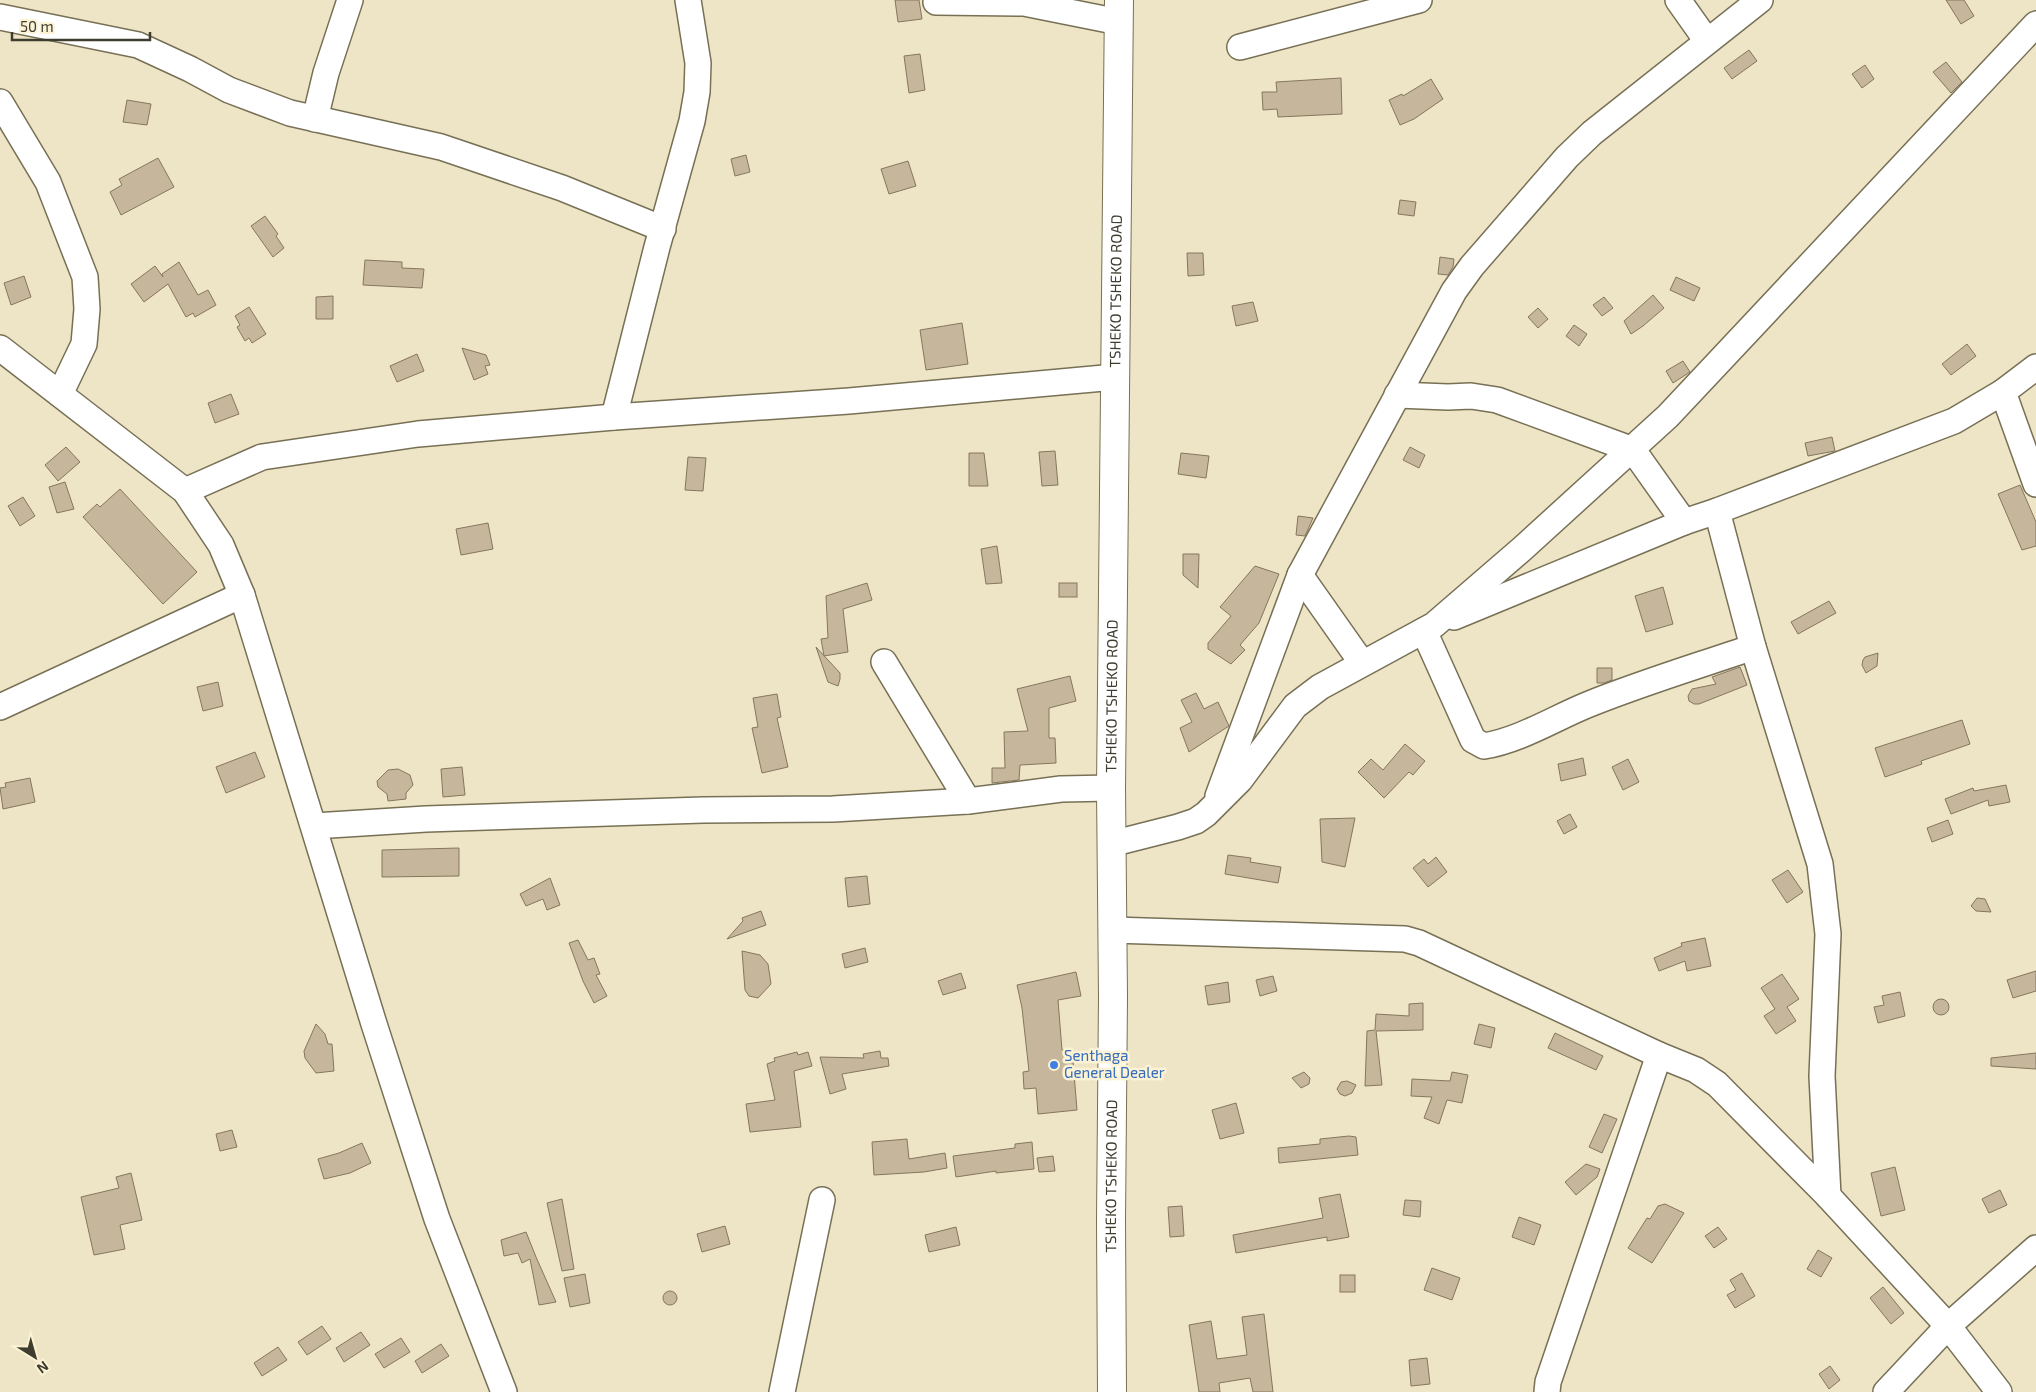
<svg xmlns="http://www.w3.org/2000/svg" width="2036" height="1392" font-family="'Exo 2',sans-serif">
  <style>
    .building { fill: #c6b69c; stroke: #85765e }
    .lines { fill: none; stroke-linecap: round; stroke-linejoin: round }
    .minor-casing { stroke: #777055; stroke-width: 28 }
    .highway-casing { stroke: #777055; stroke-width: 30 }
    .minor { stroke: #fff; stroke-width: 25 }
    .highway { stroke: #fff; stroke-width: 28 }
    .shop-dot { fill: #3f7fe0; stroke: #fbf3d4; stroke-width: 2 }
    .labels { text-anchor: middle; stroke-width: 5; stroke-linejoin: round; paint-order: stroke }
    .street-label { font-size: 15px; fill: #3f3c30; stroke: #fbf3d4 }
    .shop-label { font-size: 15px; fill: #366cbe; stroke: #fbf3d4; text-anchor: start }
  </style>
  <rect width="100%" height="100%" fill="#eee5c7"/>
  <!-- building -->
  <g class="building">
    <polygon points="895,0 919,0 922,19 898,22"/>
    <polygon points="1946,0 1964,0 1974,16 1961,24"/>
    <polygon points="1749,50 1757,61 1732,79 1724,68"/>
    <polygon points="920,54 925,90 909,93 904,56"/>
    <polygon points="1946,62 1962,82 1951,93 1933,72"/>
    <polygon points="1865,65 1874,79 1862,88 1852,74"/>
    <polygon points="1341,78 1342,114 1278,117 1277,109 1263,110 1262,92 1277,92 1276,82"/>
    <polygon points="1431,79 1443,99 1414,119 1400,125 1389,100 1402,94 1403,96"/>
    <polygon points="127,100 151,104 147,125 123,122"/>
    <polygon points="746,155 750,172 735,176 731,159"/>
    <polygon points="158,158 174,187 121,215 110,192 122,185 119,179"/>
    <polygon points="908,161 916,186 889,194 881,169"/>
    <polygon points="1400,200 1416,202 1414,216 1398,214"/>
    <polygon points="265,216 278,234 276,236 284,248 273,257 251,226"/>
    <polygon points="1187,253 1203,253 1204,275 1188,276"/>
    <polygon points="1440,257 1454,259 1453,267 1448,275 1438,274"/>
    <polygon points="365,260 402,262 402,268 424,269 422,288 363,285"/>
    <polygon points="179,262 198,295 208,290 216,305 195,317 193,313 186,317 168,284 144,302 131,284 155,266 163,277 162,274"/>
    <polygon points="24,276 31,297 11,305 4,283"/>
    <polygon points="1676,277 1700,288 1694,301 1670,290"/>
    <polygon points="1653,295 1664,308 1643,326 1631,334 1624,321"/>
    <polygon points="333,296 333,319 316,319 316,297"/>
    <polygon points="1604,297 1613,308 1602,316 1593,305"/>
    <polygon points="1253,302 1258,321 1236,326 1232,306"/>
    <polygon points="249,307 266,334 252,343 249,338 245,341 237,327 240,325 235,316"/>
    <polygon points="1538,308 1548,319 1538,328 1528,317"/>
    <polygon points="962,323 968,364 926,370 920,330"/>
    <polygon points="1574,325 1587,334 1579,346 1566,336"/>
    <polygon points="1967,344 1976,356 1951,375 1942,364"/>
    <polygon points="462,348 486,355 490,365 485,366 488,374 474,380"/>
    <polygon points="417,354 424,371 397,382 390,366"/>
    <polygon points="1683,361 1690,372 1673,383 1666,371"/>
    <polygon points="231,394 239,414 215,423 208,403"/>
    <polygon points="1832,437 1835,451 1808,456 1805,443"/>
    <polygon points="66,447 80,462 58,481 45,465"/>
    <polygon points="1410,447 1425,455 1419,468 1403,460"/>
    <polygon points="1055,451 1058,485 1042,486 1039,452"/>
    <polygon points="969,453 984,453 988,486 969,486"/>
    <polygon points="1181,453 1209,456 1206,478 1178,474"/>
    <polygon points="688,457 706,458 703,491 685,490"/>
    <polygon points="65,482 74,509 57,513 49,487"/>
    <polygon points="2020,485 2036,522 2036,546 2022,550 1998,494"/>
    <polygon points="120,489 197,572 163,604 83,517 97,504 100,507"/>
    <polygon points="23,497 35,516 20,526 8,506"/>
    <polygon points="1298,516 1313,518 1305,536 1296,535"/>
    <polygon points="488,523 493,549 461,555 456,529"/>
    <polygon points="997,546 1002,583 986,584 981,549"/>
    <polygon points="1183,554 1199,554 1198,588 1183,575"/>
    <polygon points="1255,566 1279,574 1259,623 1240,645 1245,650 1231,664 1208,649 1208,643 1231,616 1220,607"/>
    <polygon points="867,583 872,600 843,609 848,652 824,656 821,639 828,638 826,596"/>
    <rect x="1059" y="583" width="18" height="14"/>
    <polygon points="1663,587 1673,624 1646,632 1635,596"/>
    <polygon points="1829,601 1836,613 1798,634 1791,622"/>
    <polygon points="816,647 840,673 840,679 838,686 828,682"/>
    <polygon points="1878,653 1877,666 1866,673 1862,665 1863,660 1865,657"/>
    <polygon points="1740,667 1747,685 1699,704 1694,704 1689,701 1688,696 1692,689 1716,684 1712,677"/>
    <polygon points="1597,668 1612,668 1612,680 1604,683 1597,683"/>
    <polygon points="1070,676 1076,701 1049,708 1049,738 1055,738 1056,763 1020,765 1019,780 992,783 992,768 1005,768 1004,732 1028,731 1017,689"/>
    <polygon points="218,682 223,706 203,711 197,687"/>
    <polygon points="1196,693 1204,709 1218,702 1229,726 1189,752 1180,728 1192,722 1181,700"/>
    <polygon points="777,694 781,717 777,718 788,767 762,773 752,728 758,727 753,698"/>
    <polygon points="1962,720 1970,744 1921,761 1922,764 1885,777 1875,748"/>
    <polygon points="1405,744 1425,761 1413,775 1409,772 1384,798 1358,772 1371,759 1383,770"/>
    <polygon points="255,752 265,777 226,793 216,767"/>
    <polygon points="1583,758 1586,775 1561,781 1558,764"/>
    <polygon points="1628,759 1639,782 1623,790 1612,767"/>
    <polygon points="462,767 465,795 443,797 441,769"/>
    <polygon points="398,769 410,775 413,785 406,793 406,799 388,801 387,794 378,787 377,781 388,770"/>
    <polygon points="30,778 35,802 3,809 0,788 6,787 5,783"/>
    <polygon points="2006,785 2010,802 1989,806 1988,800 1951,814 1945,799 1973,788 1974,791"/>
    <polygon points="1570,814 1577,827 1564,834 1557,821"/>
    <polygon points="1355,818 1345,867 1322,862 1320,819"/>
    <polygon points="1948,820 1953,834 1932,842 1927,828"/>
    <polygon points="459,848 459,876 382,877 382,850"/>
    <polygon points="1228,855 1251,858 1250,862 1281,867 1278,883 1225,874"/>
    <polygon points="1436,857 1447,872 1428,887 1413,868 1424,859 1428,864"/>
    <polygon points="1788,870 1803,892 1787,903 1772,880"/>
    <polygon points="867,876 870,904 848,907 845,878"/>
    <polygon points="550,878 560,905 547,910 543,899 526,906 520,894"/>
    <polygon points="1977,898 1985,899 1991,912 1976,911 1971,906"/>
    <polygon points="761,911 766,925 727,939 743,921 742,918"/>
    <polygon points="1705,938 1711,966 1687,971 1685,961 1659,971 1654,958 1682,946 1681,943"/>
    <polygon points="578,940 588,960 594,958 600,974 596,975 607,996 594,1003 583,981 569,943"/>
    <polygon points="865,948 868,962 845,968 842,954"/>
    <polygon points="742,951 760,955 768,964 771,984 758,998 749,996 745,990"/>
    <polygon points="2036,971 2036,991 2013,998 2007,980"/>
    <polygon points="1076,972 1081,996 1058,1000 1062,1050 1072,1049 1077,1110 1038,1114 1036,1088 1024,1089 1023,1072 1029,1071 1022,1008 1017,985"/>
    <polygon points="961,973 966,988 943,995 938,981"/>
    <polygon points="1782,974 1799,999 1787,1007 1796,1021 1776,1034 1764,1016 1775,1009 1761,988"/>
    <polygon points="1273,976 1277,991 1260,996 1256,980"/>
    <polygon points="1228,982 1230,1002 1208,1005 1205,986"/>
    <polygon points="1900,992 1905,1016 1878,1023 1874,1007 1884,1005 1882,996"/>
    <circle cx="1941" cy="1007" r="8"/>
    <polygon points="1423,1003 1423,1030 1376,1031 1382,1085 1365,1086 1367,1031 1375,1030 1376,1014 1409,1016 1409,1004"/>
    <polygon points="316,1024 325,1034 328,1044 332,1044 334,1071 316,1073 305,1058 304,1051"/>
    <polygon points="1479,1024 1495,1028 1491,1048 1474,1044"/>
    <polygon points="1555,1033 1603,1056 1596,1070 1548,1048"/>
    <polygon points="880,1051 881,1058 888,1058 889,1066 842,1074 846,1089 830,1094 820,1057 864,1058 863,1054"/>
    <polygon points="797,1052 798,1055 808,1052 812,1066 794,1071 801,1127 750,1132 746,1104 775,1100 767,1064 775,1061 774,1058"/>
    <polygon points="2036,1053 2036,1069 1991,1066 1991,1058"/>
    <polygon points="1304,1072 1310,1078 1309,1084 1301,1088 1292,1078"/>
    <polygon points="1452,1072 1468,1075 1462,1103 1447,1100 1439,1124 1424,1118 1432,1097 1411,1096 1412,1079 1450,1081"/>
    <polygon points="1347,1081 1356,1085 1352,1093 1345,1096 1340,1094 1337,1089 1341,1082"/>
    <polygon points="1236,1103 1244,1133 1220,1139 1212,1110"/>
    <polygon points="1604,1114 1617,1119 1602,1153 1589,1147"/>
    <polygon points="232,1130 237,1147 220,1151 216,1134"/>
    <polygon points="1349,1136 1356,1137 1358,1155 1279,1163 1278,1148 1320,1144 1320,1139"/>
    <polygon points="907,1139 909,1159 945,1153 947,1168 924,1172 874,1175 872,1142"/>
    <polygon points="1032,1142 1034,1169 996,1173 996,1171 956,1177 953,1156 1015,1148 1015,1144"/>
    <polygon points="362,1143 371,1163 350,1173 324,1179 318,1159 339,1153"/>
    <polygon points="1053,1156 1055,1171 1039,1172 1037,1158"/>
    <polygon points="1586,1164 1600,1169 1597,1177 1576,1195 1565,1182"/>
    <polygon points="1895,1167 1905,1210 1881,1216 1871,1173"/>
    <polygon points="131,1173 142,1220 120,1225 125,1249 94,1255 81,1197 119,1188 116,1177"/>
    <polygon points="2000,1190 2007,1205 1989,1213 1982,1199"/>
    <polygon points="1340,1194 1349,1237 1327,1241 1327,1237 1236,1253 1233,1235 1323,1218 1319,1198"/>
    <polygon points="562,1199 574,1269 562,1271 547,1203"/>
    <polygon points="1405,1200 1421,1201 1420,1217 1403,1215"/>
    <polygon points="1665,1204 1684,1213 1652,1263 1628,1248 1647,1218 1650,1219 1658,1206"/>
    <polygon points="1182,1206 1184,1236 1170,1237 1168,1207"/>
    <polygon points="1519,1217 1541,1225 1534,1245 1512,1237"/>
    <polygon points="725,1226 730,1244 702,1252 697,1234"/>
    <polygon points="956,1227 960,1245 929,1252 925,1235"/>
    <polygon points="1718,1227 1727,1239 1714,1248 1705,1236"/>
    <polygon points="526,1232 536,1257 556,1302 539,1305 530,1259 522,1263 518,1253 504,1256 501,1240"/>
    <polygon points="1818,1250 1832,1258 1821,1277 1807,1269"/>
    <polygon points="1432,1268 1460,1278 1452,1300 1424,1290"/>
    <polygon points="1742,1273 1755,1296 1735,1308 1727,1295 1736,1290 1730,1280"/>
    <polygon points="585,1274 590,1303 570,1307 564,1278"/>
    <rect x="1340" y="1275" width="15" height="17"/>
    <polygon points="1883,1287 1904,1313 1891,1324 1870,1298"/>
    <circle cx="670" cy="1298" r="7"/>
    <polygon points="1264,1314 1273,1392 1253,1392 1250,1378 1219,1383 1220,1392 1199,1392 1189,1325 1211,1321 1217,1359 1247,1355 1242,1317"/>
    <polygon points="322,1326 331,1339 307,1355 298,1342"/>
    <polygon points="361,1332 370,1345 344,1362 336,1348"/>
    <polygon points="401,1338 410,1352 384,1368 375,1354"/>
    <polygon points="441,1344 449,1356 422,1373 415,1361"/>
    <polygon points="278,1347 287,1360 262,1376 254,1363"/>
    <polygon points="1427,1358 1430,1384 1411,1386 1409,1360"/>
    <polygon points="1830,1366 1840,1380 1829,1389 1819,1374"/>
  </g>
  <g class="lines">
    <!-- minor casing -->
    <g class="minor-casing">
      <g id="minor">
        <polyline points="1678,0 1707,41"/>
        <polyline points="936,2 1024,3 1119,22"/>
        <polyline points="0,17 138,45 190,69 229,90 290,113 441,147 562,188 663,229"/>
        <polyline points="1240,47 1419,0"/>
        <polyline points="0,102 48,182 85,277 87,309 84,344 60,394"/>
        <polyline points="315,119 326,73 350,0"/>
        <polyline points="0,348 185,491 221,545 242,595 374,1024 437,1219 504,1392"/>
        <polyline points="2003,392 2036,484"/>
        <polyline points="1397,395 1448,397 1471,396 1497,400 1633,450 1684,522"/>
        <polyline points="614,417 657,247 692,121 697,92 698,63 688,0"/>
        <polyline points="185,491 262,457 418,434 614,417 849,401 1115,377"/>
        <polyline points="1717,511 1753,647 1820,864 1828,934 1822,1076 1828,1196"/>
        <polyline points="1300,575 1362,663"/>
        <polyline points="1454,617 1684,522 1717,511 1954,421 2003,392 2036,367"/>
        <path d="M1424 631 1473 740 1484 746C1520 740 1553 719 1587 705 1641 683 1698 666 1753 647"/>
        <polyline points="884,662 968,801"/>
        <polyline points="0,707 242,595"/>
        <polyline points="1218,796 1300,575 1454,291 1472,266 1567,157 1592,133 1760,0"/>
        <polyline points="314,826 426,819 703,810 833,809 968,801 1061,789 1111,788"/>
        <polyline points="1111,844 1178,827 1196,821 1206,814 1240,780 1295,706 1320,687 1434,625 1522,549 1668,416 2036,24"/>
        <polyline points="1113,930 1405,939 1419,943 1659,1055 1696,1070 1717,1084 1828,1196 1948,1326 1999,1392"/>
        <polyline points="782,1392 822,1200"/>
        <polyline points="1547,1392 1548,1382 1659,1055"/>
        <polyline points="1886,1392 1948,1326 2036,1248"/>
      </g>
    </g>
    <!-- highway casing -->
    <g class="highway-casing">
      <g id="highway">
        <path id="s1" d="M1112 1392 1111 1221 1113 997 1111 788 1119 0"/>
      </g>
    </g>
    <!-- minor -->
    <use href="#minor" class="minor"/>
    <!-- highway -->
    <use href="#highway" class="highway"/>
  </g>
  <!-- markers -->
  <circle class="shop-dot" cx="1054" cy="1065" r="5"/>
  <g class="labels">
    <!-- street labels -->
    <g class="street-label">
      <text dy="5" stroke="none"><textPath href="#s1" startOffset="1101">TSHEKO TSHEKO ROAD</textPath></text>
      <text dy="5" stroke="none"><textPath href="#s1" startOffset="696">TSHEKO TSHEKO ROAD</textPath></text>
      <text dy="5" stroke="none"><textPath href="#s1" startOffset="216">TSHEKO TSHEKO ROAD</textPath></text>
    </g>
    <!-- shop labels -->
    <g class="shop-label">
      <text x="1064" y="1061">Senthaga<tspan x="1064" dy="17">General Dealer</tspan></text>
    </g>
  </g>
  <!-- north arrow -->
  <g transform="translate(35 1357) rotate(143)" stroke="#fbf3d4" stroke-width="4" paint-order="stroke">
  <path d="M0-4L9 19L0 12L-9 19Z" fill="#3f3c30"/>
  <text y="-8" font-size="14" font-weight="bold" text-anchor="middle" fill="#3f3c30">N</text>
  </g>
  <!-- scale -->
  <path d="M12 32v8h138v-8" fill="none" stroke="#3f3c30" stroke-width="2.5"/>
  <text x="20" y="32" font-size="15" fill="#3f3c30" stroke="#fbf3d4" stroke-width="4" paint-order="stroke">50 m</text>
</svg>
